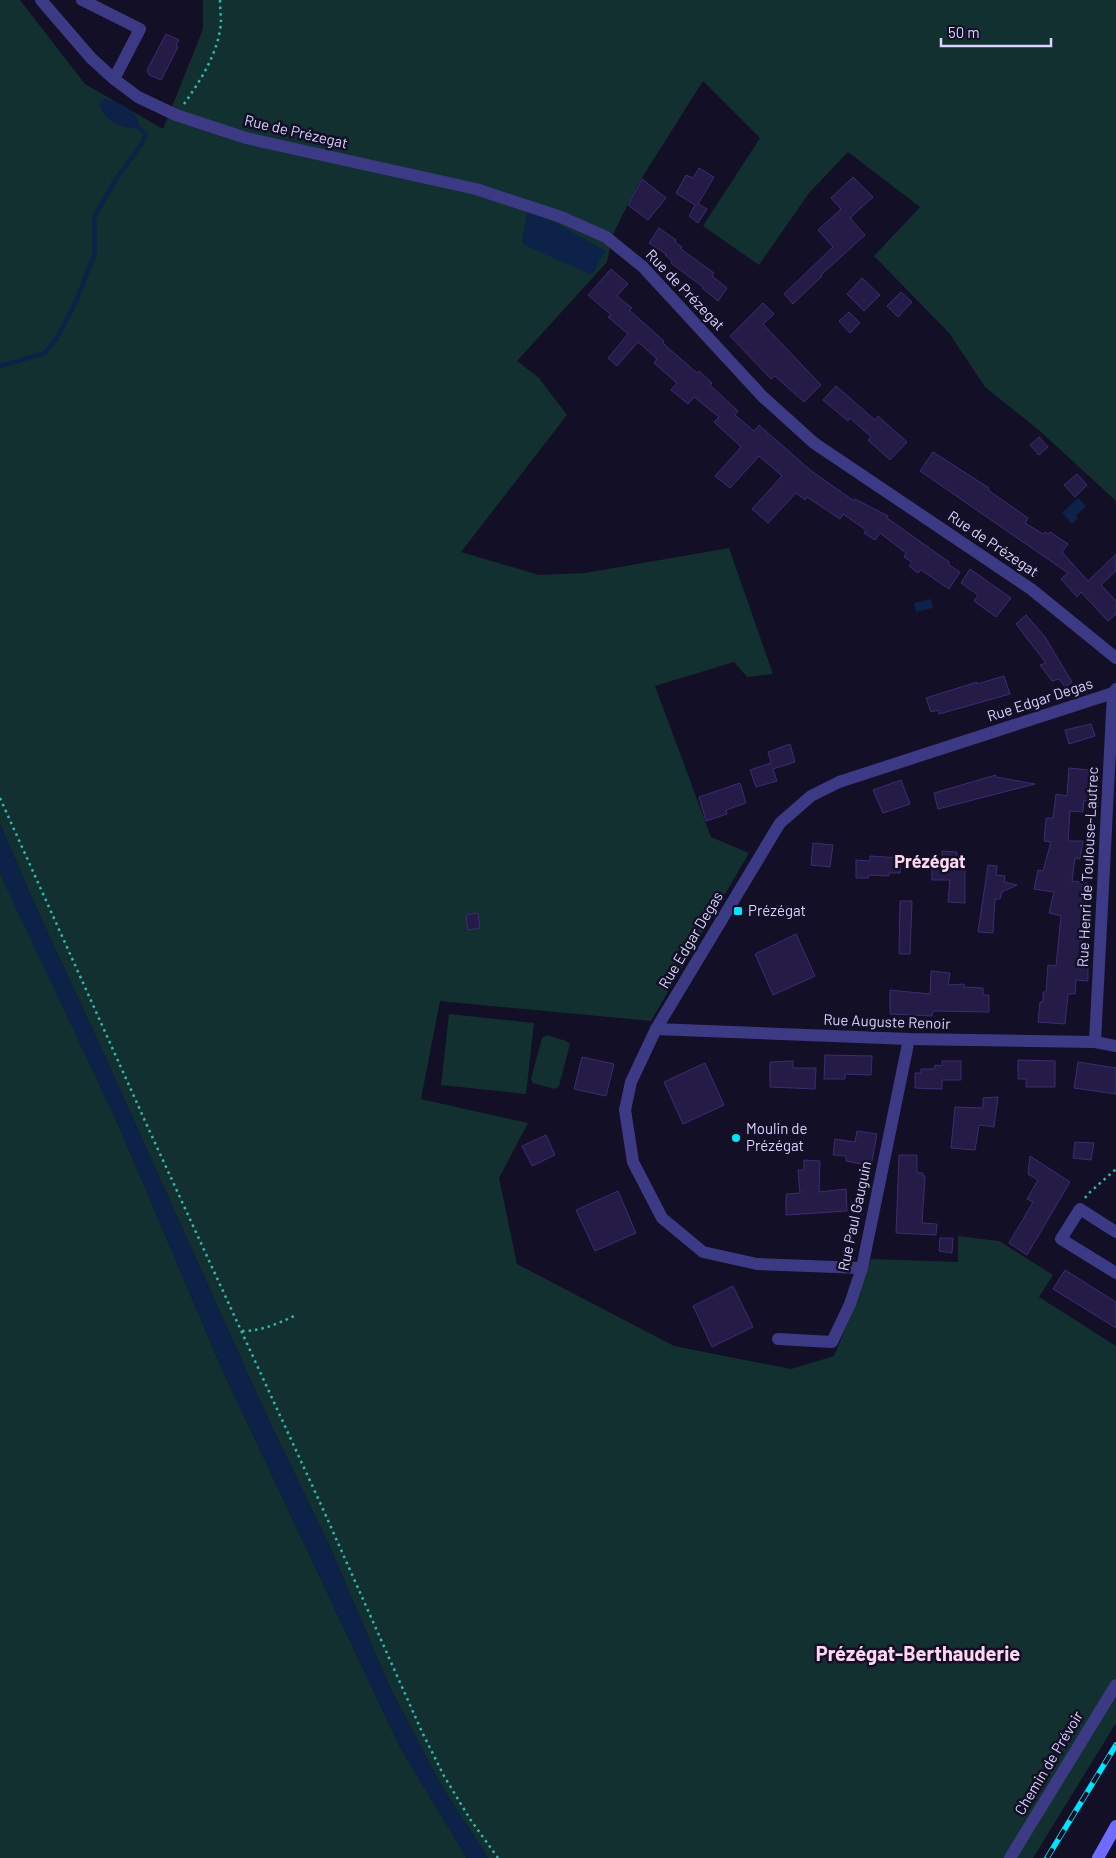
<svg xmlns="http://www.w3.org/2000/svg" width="1116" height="1858" font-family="Barlow,sans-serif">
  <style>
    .green { fill: #12302f }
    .water { fill: #0c2248 }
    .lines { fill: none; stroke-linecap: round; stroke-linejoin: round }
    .stream { stroke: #0c2248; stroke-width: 4.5 }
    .building { fill: #241b47; stroke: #3b2d73 }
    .path { stroke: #2fb8b0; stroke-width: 2.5; stroke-dasharray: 2.5 4; stroke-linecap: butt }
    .street { stroke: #3d3a85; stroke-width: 12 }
    .secondary { stroke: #6f6bff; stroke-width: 12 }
    .rail-casing { stroke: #00e5ff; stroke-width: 5.5 }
    .rail { stroke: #130f26; stroke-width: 4; stroke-dasharray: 11; stroke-linecap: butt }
    .poi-dot { fill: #00e5ff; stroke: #130f26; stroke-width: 2 }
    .labels { text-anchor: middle; stroke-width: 5; stroke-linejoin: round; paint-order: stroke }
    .street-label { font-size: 15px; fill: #d9d4ff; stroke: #130f26 }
    .poi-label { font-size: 15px; fill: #d9d4ff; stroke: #130f26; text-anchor: start }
    .quarter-label { font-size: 18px; font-weight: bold; fill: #ffd6f0; stroke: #130f26 }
    .district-label { font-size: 20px; font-weight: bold; fill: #ffd6f0; stroke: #130f26 }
  </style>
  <rect width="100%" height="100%" fill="#130f26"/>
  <!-- green -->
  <g class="green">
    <polygon points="0,0 20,0 85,84 163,129 203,29 203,0 1116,0 1116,501 1040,431 985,387 949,333 874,256 920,207 848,152 809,193 759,265 703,226 760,138 703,81 638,184 613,234 607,262 517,361 539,378 567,415 461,552 539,575 585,573 729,548 773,674 747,677 734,662 655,686 711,837 749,853 651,1021 440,1001 421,1099 528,1123 499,1178 517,1264 674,1346 791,1369 834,1356 857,1300 871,1259 958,1262 958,1236 999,1241 1053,1275 1039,1297 1116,1346 1116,1723 1033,1858 488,1858 442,1787 390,1688 329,1545 269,1421 107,1061 34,903 0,824"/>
    <polygon points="0,872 118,1124 222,1369 400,1747 467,1858 0,1858"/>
    <polygon points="449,1014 534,1023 526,1094 441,1085"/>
    <polygon points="547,1035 566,1041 570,1044 559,1086 555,1089 533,1083 531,1079 542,1038"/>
  </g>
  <!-- water -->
  <g class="water">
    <path d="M105 98C117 103 134 108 139 122L132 129C114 124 106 121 99 104Z"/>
    <polygon points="527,212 555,222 605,251 592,275 524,245 522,240"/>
    <polygon points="1078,498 1086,506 1076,516 1078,518 1072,524 1062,513"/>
    <polygon points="931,599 933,608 916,612 914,603"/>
    <polygon points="0,824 34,903 107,1061 269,1421 329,1545 390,1688 442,1787 488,1858 467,1858 400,1747 222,1369 118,1124 5,885 0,872"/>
  </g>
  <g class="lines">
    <!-- stream -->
    <polyline class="stream" points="0,366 45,353 57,338 77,299 95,253 94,217 116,179 141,145 146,134 136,125"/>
  </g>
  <!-- building -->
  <g class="building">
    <polygon points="166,34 179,40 176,46 178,47 161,80 149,75 147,70"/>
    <polygon points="699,168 714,177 698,204 707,209 698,223 689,216 695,205 676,193 686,175 693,178"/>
    <polygon points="853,177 873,197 850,218 865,235 821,275 822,276 793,304 784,294 833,247 818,230 841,209 831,198"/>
    <polygon points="642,179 666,198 648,220 628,205"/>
    <polygon points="659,228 676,240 675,242 682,247 681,249 714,273 712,276 727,288 718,301 702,288 703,287 671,263 672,261 665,255 666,254 649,243"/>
    <polygon points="611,269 628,284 617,296 632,308 629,310 664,341 663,343 667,347 697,373 699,371 712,383 710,385 738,411 735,415 754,431 759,425 810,470 854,501 855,499 888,516 887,518 949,562 949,565 960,572 949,589 921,570 918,573 909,566 912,562 904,557 906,553 880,533 875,540 864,533 866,530 843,514 840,519 807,497 805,500 796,493 768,523 752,509 782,476 759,456 730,488 715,476 741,447 714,422 719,417 694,397 688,404 671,390 677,383 654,363 657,359 638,342 617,366 608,358 628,334 608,317 611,315 588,295"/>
    <polygon points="862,278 880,295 864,311 847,294"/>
    <polygon points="901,292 912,302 898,317 887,306"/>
    <polygon points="763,303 774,314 763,324 821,385 804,402 775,376 771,379 730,336"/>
    <polygon points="849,312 860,323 850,333 839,321"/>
    <polygon points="836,386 875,420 878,416 907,442 890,460 868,440 871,437 850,418 848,421 823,400"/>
    <polygon points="1039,437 1048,447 1039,455 1030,445"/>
    <polygon points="933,452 989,488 988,490 1028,518 1025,523 1043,534 1045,532 1048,534 1050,532 1068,544 1062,552 1088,581 1116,554 1116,571 1101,585 1116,601 1116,614 1108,621 1081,592 1077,597 1061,579 1068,573 920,471"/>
    <polygon points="1077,474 1087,485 1075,497 1064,485"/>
    <polygon points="970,569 1011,598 996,617 974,601 978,595 961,583"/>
    <polygon points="1026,615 1045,637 1072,682 1065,687 1059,679 1052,681 1040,665 1046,663 1016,624"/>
    <polygon points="1004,676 1010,694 939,714 938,710 931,712 926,698 977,682 977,684"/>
    <polygon points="1091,724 1095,736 1069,744 1065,730"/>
    <polygon points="790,744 795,762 773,769 777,781 756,787 750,770 771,763 768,752"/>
    <polygon points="1069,768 1090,770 1087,801 1084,800 1083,812 1070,811 1068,841 1083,841 1080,859 1075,858 1072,881 1087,883 1086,891 1088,891 1079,965 1088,966 1088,981 1076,980 1075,994 1068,994 1065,1024 1038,1022 1040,1002 1043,1002 1043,992 1046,992 1048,965 1056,966 1061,916 1049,913 1054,892 1034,889 1038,870 1043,871 1051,842 1044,841 1046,818 1053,818 1056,794 1067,796"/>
    <polygon points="996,775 996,777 1035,784 938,809 934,793"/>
    <polygon points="901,780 910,804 883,813 873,790"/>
    <polygon points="740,783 746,803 726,810 727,814 706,821 699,797"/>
    <polygon points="813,843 833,845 830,867 811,865"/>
    <polygon points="942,851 957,852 957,859 965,860 965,903 948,902 950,880 932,880 932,862 942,862"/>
    <polygon points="870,856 901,858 900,873 889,873 889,876 869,875 868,878 856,878 856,860 870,861"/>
    <polygon points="988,865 997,866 996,875 1005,876 1004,882 1017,885 1002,892 1000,899 995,899 993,933 978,932"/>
    <polygon points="900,901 912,901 910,954 899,954"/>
    <polygon points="478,913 480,928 468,930 466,915"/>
    <polygon points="796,934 815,976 773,995 755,954"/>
    <polygon points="931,971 950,973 948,985 964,984 964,987 983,988 983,995 989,995 989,1012 933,1011 932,1016 890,1014 890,990 930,994"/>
    <polygon points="825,1055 872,1056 871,1075 845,1074 845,1079 824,1079"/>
    <polygon points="582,1057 614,1064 606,1096 574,1089"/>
    <polygon points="1018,1060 1055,1061 1055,1087 1026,1087 1026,1079 1018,1079"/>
    <polygon points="793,1061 793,1068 816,1068 815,1089 770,1087 770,1062"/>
    <polygon points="942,1061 961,1061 961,1080 942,1080 942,1089 915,1088 915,1073 921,1073 921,1069 934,1069 935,1065 942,1066"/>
    <polygon points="1078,1062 1116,1068 1116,1094 1074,1088"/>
    <polygon points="705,1063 724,1105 683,1124 664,1082"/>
    <polygon points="998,1097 994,1127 979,1125 975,1150 951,1148 955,1107 983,1108 983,1098"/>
    <polygon points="857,1131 877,1134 871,1166 846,1161 846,1156 833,1155 835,1139 855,1142"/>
    <polygon points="546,1135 555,1155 532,1166 522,1146"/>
    <polygon points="1075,1142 1094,1143 1091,1160 1073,1158"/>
    <polygon points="899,1155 917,1155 917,1173 923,1173 923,1176 925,1176 922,1223 937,1224 936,1235 896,1233"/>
    <polygon points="1030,1156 1070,1182 1027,1255 1009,1243 1033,1202 1027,1199 1038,1180 1028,1174"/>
    <polygon points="804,1160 820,1161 819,1192 846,1189 847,1211 786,1215 786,1194 800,1193 798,1170 804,1170"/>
    <polygon points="618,1191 636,1233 595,1251 576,1210"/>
    <polygon points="940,1238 953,1238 952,1253 939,1251"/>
    <polygon points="1065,1270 1116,1302 1116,1328 1053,1289"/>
    <polygon points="733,1286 753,1327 712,1347 693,1306"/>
  </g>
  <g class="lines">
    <!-- path -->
    <g class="path">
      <path d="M184 104C201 80 218 53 221 23 221 16 220 8 220 0"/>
      <polyline points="0,798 150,1132 322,1507 422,1732 444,1776 470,1819 498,1858"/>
      <polyline points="1085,1198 1088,1194 1116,1169"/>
      <path d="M242 1331C262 1331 277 1324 296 1315"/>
    </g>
    <!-- street -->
    <g class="street">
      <polyline points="41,0 91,58 114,79 138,97 176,115 246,138 476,189 561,217 606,237 643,267 762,396 814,443 1031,589 1116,658"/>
      <polyline points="82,0 140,29 114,79"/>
      <polyline points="656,1029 909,1039 1095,1042 1116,1046"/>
      <polyline points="1095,1042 1113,693"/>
      <polyline points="1116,1232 1080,1209 1061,1239 1116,1273"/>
      <polyline points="862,1268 757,1264 703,1252 662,1218 633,1162 625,1110 631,1082 656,1029 780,823 811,796 839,782 1113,693 1116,689"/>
      <polyline points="778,1339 832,1342 850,1304 862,1268 909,1039"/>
      <polyline points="1010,1858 1116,1685"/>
    </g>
    <!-- secondary -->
    <polyline class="secondary" points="1098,1858 1116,1826"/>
    <!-- rail casing -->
    <g class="rail-casing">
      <polyline id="rail" points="1047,1858 1116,1745"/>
    </g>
    <!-- rail -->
    <use href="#rail" class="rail"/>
  </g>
  <!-- markers -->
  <g class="poi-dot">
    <rect x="733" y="906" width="10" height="10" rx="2.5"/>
    <circle cx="736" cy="1138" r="5"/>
  </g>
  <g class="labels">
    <!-- street labels -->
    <g class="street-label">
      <text transform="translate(296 132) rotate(13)" y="5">Rue de Prézegat</text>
      <text transform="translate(685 290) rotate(46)" y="5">Rue de Prézegat</text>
      <text transform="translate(993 544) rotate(34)" y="5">Rue de Prézegat</text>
      <text transform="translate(1040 700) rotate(-18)" y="5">Rue Edgar Degas</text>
      <text transform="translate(1088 867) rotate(-87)" y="5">Rue Henri de Toulouse-Lautrec</text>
      <text transform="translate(691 940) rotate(-59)" y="5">Rue Edgar Degas</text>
      <text transform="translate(887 1022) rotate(2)" y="5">Rue Auguste Renoir</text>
      <text transform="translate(855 1216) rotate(-78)" y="5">Rue Paul Gauguin</text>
      <text transform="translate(1049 1763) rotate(-59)" y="5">Chemin de Prévoir</text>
    </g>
    <!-- poi labels -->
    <g class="poi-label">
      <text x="748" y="916">Prézégat</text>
      <text x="746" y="1134">Moulin de<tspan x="746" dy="17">Prézégat</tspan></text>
    </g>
    <!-- quarter labels -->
    <g class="quarter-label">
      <text x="930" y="868">Prézégat</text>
    </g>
    <!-- district labels -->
    <g class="district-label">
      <text x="918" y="1661">Prézégat-Berthauderie</text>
    </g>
  </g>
  <!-- scale -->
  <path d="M941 38v8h110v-8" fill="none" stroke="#d9d4ff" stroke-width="2.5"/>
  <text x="948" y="38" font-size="15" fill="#d9d4ff" stroke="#130f26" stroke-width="4" paint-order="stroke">50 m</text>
</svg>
